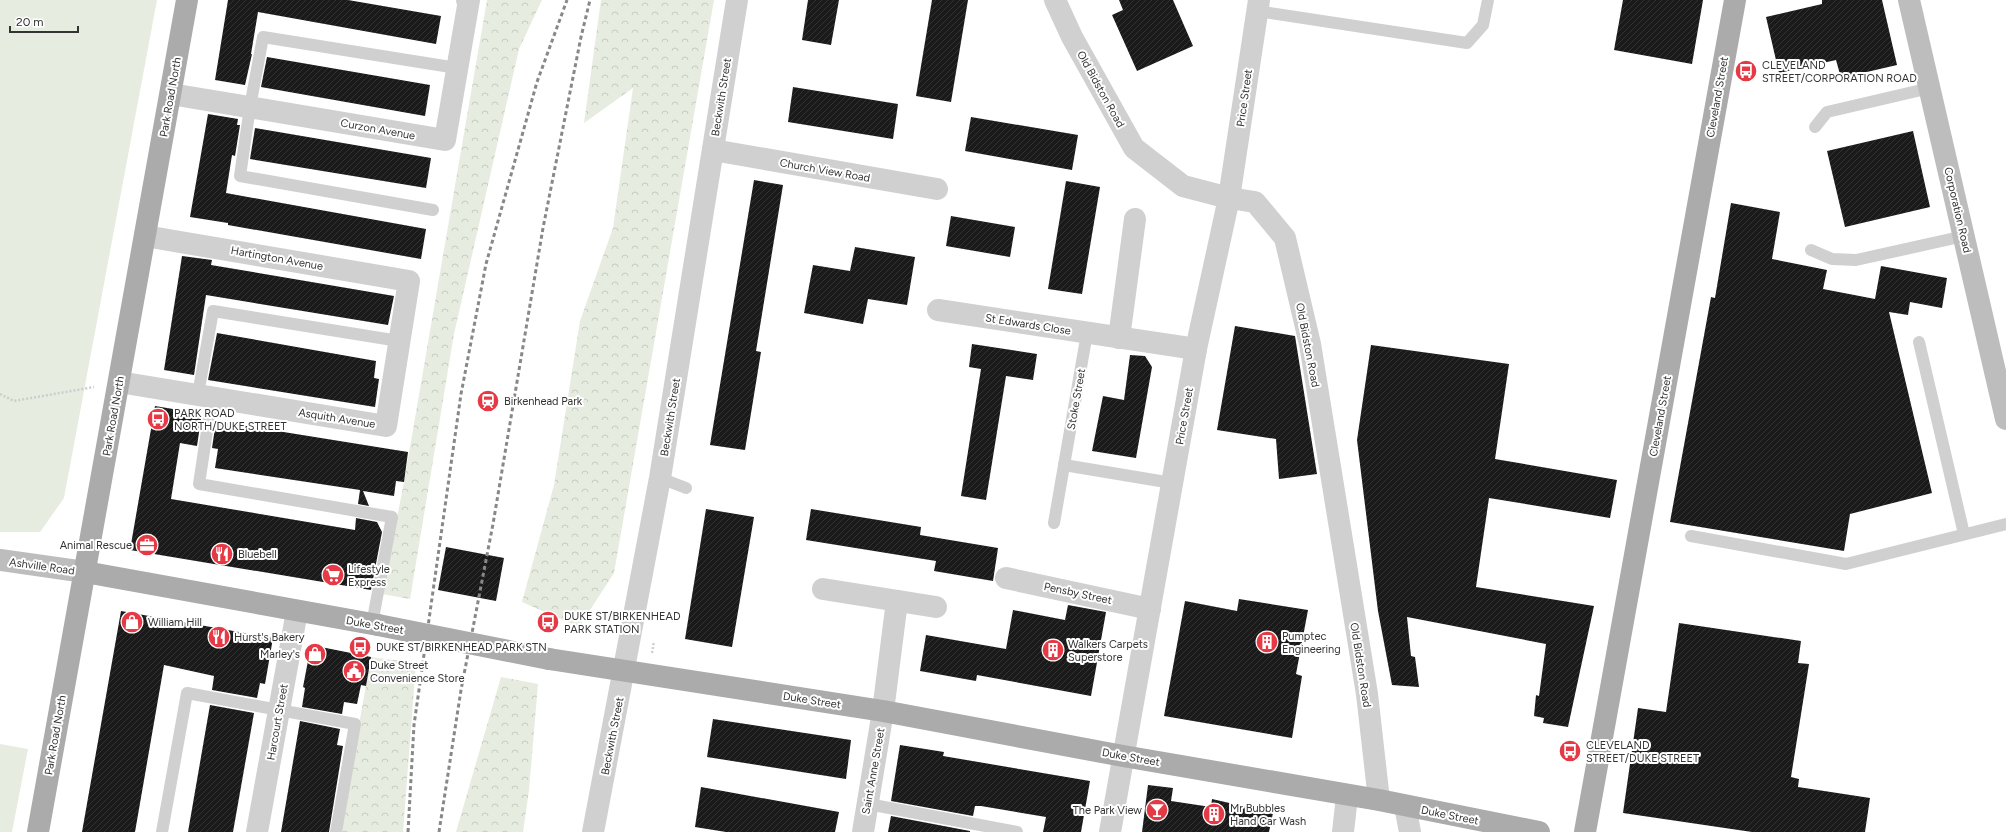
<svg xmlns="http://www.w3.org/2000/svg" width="2006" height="832" font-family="Figtree,sans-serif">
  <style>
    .forest { fill: url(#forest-crowns) }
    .park { fill: #e6ecdf }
    .building { fill: url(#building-hatch) }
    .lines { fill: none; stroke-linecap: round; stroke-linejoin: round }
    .path { stroke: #cdcdcd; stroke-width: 2.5; stroke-dasharray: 2 2; stroke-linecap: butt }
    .lane { stroke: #d0d0d0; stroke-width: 12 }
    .street { stroke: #d0d0d0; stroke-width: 22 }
    .secondary { stroke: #bdbdbd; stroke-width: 22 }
    .primary { stroke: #ababab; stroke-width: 22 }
    .rail { stroke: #888; stroke-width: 3; stroke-dasharray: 4 3; stroke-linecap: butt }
    .primary-bridge { stroke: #ababab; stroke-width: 22 }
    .labels { text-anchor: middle; stroke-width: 4; stroke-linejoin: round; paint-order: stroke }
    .poi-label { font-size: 11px; fill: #333; stroke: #fff; text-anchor: start }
    .street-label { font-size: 11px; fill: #333; stroke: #fff }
  </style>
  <defs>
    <pattern id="forest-crowns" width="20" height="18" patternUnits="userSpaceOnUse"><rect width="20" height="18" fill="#e6ecdf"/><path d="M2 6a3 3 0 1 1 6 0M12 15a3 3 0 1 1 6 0" fill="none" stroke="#c6cbc0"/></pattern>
    <pattern id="building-hatch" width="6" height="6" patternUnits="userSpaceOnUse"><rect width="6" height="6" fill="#1a1a1a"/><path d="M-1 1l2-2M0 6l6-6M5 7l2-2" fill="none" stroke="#333"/></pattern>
  </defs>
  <rect width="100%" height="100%" fill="#fff"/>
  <!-- forest -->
  <g class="forest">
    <polygon points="487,0 542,0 519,49 454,334 410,599 382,594 404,482"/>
    <polygon points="601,0 714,0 614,573 579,627 522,602 554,485 580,321 613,228 633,88 584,123"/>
    <polygon points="371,657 416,663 403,832 340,832"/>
    <polygon points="501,677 538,684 529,790 523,832 456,832"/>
  </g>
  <!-- park -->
  <g class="park">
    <polygon points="0,0 157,0 64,498 40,532 0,532"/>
    <polygon points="0,744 28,749 12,832 0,832"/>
  </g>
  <!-- building -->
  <g class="building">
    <polygon points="228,0 348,0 441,16 436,44 258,12 251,54 252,54 245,85 215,80"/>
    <polygon points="808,0 839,0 831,45 802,40"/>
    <polygon points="932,0 968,0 951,102 916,96"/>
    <polygon points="1119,0 1173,0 1193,46 1137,71 1112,15 1123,10"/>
    <polygon points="1623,0 1703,0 1692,64 1614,50"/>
    <polygon points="1822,0 1882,0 1897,65 1841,78 1836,60 1779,73 1766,17 1822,4"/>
    <polygon points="267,57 430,85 425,116 261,87"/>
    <polygon points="793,87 898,104 893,139 788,122"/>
    <polygon points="208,114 238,119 237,125 240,125 235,156 232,155 226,193 426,229 421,259 228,225 228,223 190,217"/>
    <polygon points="971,117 1078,135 1072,170 965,151"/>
    <polygon points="255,128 431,158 426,188 250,159"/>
    <polygon points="1913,131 1930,207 1845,227 1827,151"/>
    <polygon points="754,180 783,185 756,351 761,352 745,450 710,445"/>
    <polygon points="1066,181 1100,187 1082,294 1048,289"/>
    <polygon points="1731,203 1780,212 1772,259 1827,270 1823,289 1875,299 1881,266 1947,278 1942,308 1910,302 1908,315 1889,312 1932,493 1850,514 1844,551 1670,522 1711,297 1715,298"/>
    <polygon points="951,216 1015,227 1010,257 946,246"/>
    <polygon points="855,247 915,257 907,305 868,299 863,324 804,313 813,265 850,271"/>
    <polygon points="182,256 212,260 211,265 394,296 388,325 206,295 194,375 164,370"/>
    <polygon points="1235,326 1295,336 1317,474 1279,479 1276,439 1217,430"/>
    <polygon points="217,333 376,361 374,378 379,379 375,407 208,380"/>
    <polygon points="972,344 1037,354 1033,380 1006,376 986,500 961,496 981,369 969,367"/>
    <polygon points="1371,345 1509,364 1495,459 1617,480 1610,518 1489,498 1476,587 1594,606 1568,727 1543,723 1544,718 1534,716 1536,695 1539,696 1546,644 1407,617 1411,656 1415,657 1419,687 1392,685 1378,611 1357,440"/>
    <polygon points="1130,355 1145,356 1152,367 1136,458 1092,451 1103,396 1124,400"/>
    <polygon points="155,406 185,411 185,416 201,419 197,446 180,443 171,499 355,530 356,518 377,522 382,532 371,590 130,550"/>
    <polygon points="216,421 408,452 404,482 396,481 394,496 363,491 369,506 358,504 360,490 215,468 218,449 212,448"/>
    <polygon points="706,509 754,517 732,647 685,639"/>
    <polygon points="811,509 921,527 920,535 998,548 993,581 934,571 936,561 806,540"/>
    <polygon points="446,547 504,558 496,601 438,590"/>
    <polygon points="1239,599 1308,610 1296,674 1302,676 1292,738 1164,716 1185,601 1237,611"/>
    <polygon points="1068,605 1106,612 1091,696 977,675 976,681 920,671 926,635 1006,649 1013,610 1065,620"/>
    <polygon points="121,611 273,638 265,684 260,683 257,698 212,690 214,676 164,665 135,832 82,832"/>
    <polygon points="1679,623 1801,641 1798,663 1809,664 1791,777 1799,779 1798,787 1870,798 1865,832 1752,832 1623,813 1638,708 1666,712"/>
    <polygon points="311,645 371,657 366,686 361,685 357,704 344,702 342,714 302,707 305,688 303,687"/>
    <polygon points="210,705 254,713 233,832 188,832"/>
    <polygon points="713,719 851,740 846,779 707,757"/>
    <polygon points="300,721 340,729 337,745 343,746 329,832 281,832"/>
    <polygon points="900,745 944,752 943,756 1090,781 1081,832 1043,832 1046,817 981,806 975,806 973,816 891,801"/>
    <polygon points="1148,785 1173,788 1171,801 1211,807 1212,799 1273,813 1269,832 1142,832"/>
    <polygon points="701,787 839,812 835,832 726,832 695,827"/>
    <polygon points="891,816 970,831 970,832 888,832"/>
  </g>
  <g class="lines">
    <!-- path -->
    <g class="path">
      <polyline points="0,394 14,401 94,387"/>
      <polyline points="652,653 654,641"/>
    </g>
    <!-- lane -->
    <g class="lane">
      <polyline points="1257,11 1467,43 1483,25 1488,0"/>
      <polyline points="1815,127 1827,112 1930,88"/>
      <polyline points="433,210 240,176 250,107 263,37 457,68"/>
      <polyline points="1811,250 1832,259 1856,260 1964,236"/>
      <polyline points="1919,342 1964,534"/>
      <polyline points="200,383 213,311 399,341"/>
      <polyline points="212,398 199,484 392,517 372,624"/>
      <polyline points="1064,465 1172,483"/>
      <polyline points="660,478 686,488"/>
      <polyline points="1054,523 1087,333"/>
      <polyline points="1691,536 1846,564 2006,524"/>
      <polyline points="868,804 1017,832"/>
      <polyline points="162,832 187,693 355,724 336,832"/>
    </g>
    <!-- street -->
    <g class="street">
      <polyline points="1055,0 1072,37 1134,148 1183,186 1229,198 1255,202 1285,238 1310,344 1367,694 1379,800"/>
      <polyline points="171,94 445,140 469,0 467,0"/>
      <polyline points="713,150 937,189"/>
      <polyline points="938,310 1196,349"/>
      <polyline points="1119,338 1135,219"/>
      <polyline points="119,382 386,426 409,281 145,236"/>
      <polyline points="1006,578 1150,609"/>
      <polyline points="823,589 936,607"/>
      <polyline points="1405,806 1410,832"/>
      <polyline points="257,832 297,611"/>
      <polyline points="593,832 660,478 737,0"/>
      <polyline points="863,832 883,711 897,601"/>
      <polyline points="1110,832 1196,349 1229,198 1259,0"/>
      <polyline points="1343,832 1347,796"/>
    </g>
    <!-- secondary -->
    <g class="secondary">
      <polyline points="1909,0 2006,419"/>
      <polyline points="0,560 85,572"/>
    </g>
    <!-- primary -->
    <g class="primary">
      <polyline points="85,572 378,625"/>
      <polyline points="549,659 883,711 1123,756 1379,800 1539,832"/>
      <polyline points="38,832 187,0"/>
      <polyline points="1585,832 1735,0"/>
    </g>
    <!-- rail -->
    <g class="rail">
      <polyline points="408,832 414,725 461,394 486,264 537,82 567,0"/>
      <polyline points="439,832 461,690 493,524 543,228 581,37 590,0"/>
    </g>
    <!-- primary-bridge -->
    <polyline class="primary-bridge" points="378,625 549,659"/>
  </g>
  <!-- icons -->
  <defs>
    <g id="bus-disc" transform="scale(1.15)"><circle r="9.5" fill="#e63946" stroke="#fff"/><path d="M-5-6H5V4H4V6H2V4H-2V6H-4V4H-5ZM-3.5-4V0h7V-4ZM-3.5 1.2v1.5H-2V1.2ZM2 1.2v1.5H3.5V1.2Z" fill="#fff"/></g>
    <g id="station-disc" transform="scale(1.15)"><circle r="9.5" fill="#e63946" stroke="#fff"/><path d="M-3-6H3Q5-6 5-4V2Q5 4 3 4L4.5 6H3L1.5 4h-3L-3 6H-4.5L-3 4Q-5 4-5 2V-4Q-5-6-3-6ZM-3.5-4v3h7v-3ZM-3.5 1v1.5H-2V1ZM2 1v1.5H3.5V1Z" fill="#fff"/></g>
    <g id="office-disc" transform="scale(1.15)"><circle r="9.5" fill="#e63946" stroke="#fff"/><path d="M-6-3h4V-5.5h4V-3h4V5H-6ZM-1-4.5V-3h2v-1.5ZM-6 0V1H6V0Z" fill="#fff"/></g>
    <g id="restaurant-disc" transform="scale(1.15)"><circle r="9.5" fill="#e63946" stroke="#fff"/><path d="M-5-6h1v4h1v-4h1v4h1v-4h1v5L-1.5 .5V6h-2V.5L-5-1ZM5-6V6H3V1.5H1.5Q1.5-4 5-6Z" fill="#fff"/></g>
    <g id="supermarket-disc" transform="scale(1.15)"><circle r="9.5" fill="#e63946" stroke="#fff"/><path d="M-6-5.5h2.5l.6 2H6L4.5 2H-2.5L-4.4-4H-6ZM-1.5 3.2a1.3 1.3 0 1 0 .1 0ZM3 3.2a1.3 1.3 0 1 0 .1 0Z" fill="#fff"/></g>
    <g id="shop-disc" transform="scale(1.15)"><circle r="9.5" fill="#e63946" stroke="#fff"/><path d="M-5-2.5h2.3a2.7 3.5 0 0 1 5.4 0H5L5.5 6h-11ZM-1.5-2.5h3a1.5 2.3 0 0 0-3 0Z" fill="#fff"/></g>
    <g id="building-disc" transform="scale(1.15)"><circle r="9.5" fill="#e63946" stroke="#fff"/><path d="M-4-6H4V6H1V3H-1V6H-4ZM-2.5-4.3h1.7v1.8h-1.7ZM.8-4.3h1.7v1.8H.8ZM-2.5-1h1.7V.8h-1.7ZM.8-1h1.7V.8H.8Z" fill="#fff"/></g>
    <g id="civic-disc" transform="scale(1.15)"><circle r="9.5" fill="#e63946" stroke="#fff"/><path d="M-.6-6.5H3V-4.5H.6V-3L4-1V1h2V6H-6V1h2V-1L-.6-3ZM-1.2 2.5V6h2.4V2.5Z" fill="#fff"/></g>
    <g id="bar-disc" transform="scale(1.15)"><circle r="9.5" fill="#e63946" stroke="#fff"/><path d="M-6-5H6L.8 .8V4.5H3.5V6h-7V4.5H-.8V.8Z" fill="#fff"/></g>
  </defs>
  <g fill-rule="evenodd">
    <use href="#bus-disc" x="1746" y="71"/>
    <use href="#station-disc" x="488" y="401"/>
    <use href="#bus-disc" x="158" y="419"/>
    <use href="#office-disc" x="147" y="545"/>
    <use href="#restaurant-disc" x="222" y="554"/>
    <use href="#supermarket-disc" x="333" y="575"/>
    <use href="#shop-disc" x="132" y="622"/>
    <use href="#bus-disc" x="548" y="622"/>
    <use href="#restaurant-disc" x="219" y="637"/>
    <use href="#building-disc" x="1267" y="642"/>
    <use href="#bus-disc" x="360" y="647"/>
    <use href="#building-disc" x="1053" y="650"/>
    <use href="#shop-disc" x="315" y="654"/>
    <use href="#civic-disc" x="354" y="671"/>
    <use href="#bus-disc" x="1570" y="751"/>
    <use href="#bar-disc" x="1157" y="810"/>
    <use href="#building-disc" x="1214" y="814"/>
  </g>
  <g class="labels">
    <!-- poi labels -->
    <g class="poi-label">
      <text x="1762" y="69">CLEVELAND<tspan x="1762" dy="13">STREET/CORPORATION ROAD</tspan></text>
      <text x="504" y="405">Birkenhead Park</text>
      <text x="174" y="417">PARK ROAD<tspan x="174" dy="13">NORTH/DUKE STREET</tspan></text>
      <text x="132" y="549" text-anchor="end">Animal Rescue</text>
      <text x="238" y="558">Bluebell</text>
      <text x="348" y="573">Lifestyle<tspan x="348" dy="13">Express</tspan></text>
      <text x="564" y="620">DUKE ST/BIRKENHEAD<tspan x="564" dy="13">PARK STATION</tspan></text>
      <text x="148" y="626">William Hill</text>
      <text x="1282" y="640">Pumptec<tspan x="1282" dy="13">Engineering</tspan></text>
      <text x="234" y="641">Hurst's Bakery</text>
      <text x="1068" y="648">Walkers Carpets<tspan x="1068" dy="13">Superstore</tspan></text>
      <text x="376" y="651">DUKE ST/BIRKENHEAD PARK STN</text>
      <text x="300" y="658" text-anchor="end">Marley's</text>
      <text x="370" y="669">Duke Street<tspan x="370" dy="13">Convenience Store</tspan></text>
      <text x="1586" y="749">CLEVELAND<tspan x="1586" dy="13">STREET/DUKE STREET</tspan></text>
      <text x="1230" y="812">Mr Bubbles<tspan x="1230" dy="13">Hand Car Wash</tspan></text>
      <text x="1142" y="814" text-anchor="end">The Park View</text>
    </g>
    <!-- street labels -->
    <g class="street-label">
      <text transform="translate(1101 89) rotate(61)" y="4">Old Bidston Road</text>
      <text transform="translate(170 97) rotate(-80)" y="4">Park Road North</text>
      <text transform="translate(721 97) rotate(-81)" y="4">Beckwith Street</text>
      <text transform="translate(1717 97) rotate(-80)" y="4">Cleveland Street</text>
      <text transform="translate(1244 98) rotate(-82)" y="4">Price Street</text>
      <text transform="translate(378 129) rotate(10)" y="4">Curzon Avenue</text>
      <text transform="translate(825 170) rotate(10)" y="4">Church View Road</text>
      <text transform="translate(1958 210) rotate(77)" y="4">Corporation Road</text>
      <text transform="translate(277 258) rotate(10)" y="4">Hartington Avenue</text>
      <text transform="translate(1028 324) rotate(9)" y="4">St Edwards Close</text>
      <text transform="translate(1308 345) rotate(79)" y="4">Old Bidston Road</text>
      <text transform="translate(1076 399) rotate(-80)" y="4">Stoke Street</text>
      <text transform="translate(113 416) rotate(-80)" y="4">Park Road North</text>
      <text transform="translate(1184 416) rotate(-80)" y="4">Price Street</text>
      <text transform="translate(1660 416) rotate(-80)" y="4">Cleveland Street</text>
      <text transform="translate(670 417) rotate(-81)" y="4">Beckwith Street</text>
      <text transform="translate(337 418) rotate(9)" y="4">Asquith Avenue</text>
      <text transform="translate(42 566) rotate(8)" y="4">Ashville Road</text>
      <text transform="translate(1078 593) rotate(12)" y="4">Pensby Street</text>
      <text transform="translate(375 625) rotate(10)" y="4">Duke Street</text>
      <text transform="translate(1361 665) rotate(81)" y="4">Old Bidston Road</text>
      <text transform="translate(812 700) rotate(9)" y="4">Duke Street</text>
      <text transform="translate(277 722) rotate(-80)" y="4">Harcourt Street</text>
      <text transform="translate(55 735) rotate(-80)" y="4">Park Road North</text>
      <text transform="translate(612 736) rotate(-79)" y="4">Beckwith Street</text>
      <text transform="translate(1131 757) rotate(10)" y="4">Duke Street</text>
      <text transform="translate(873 771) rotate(-80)" y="4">Saint Anne Street</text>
      <text transform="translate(1450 815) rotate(11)" y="4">Duke Street</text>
    </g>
  </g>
  <!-- scale -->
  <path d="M10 26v6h68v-6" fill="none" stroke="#333333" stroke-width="2"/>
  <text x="16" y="26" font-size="12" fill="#333333" stroke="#ffffff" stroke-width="3" paint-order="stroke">20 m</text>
</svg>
